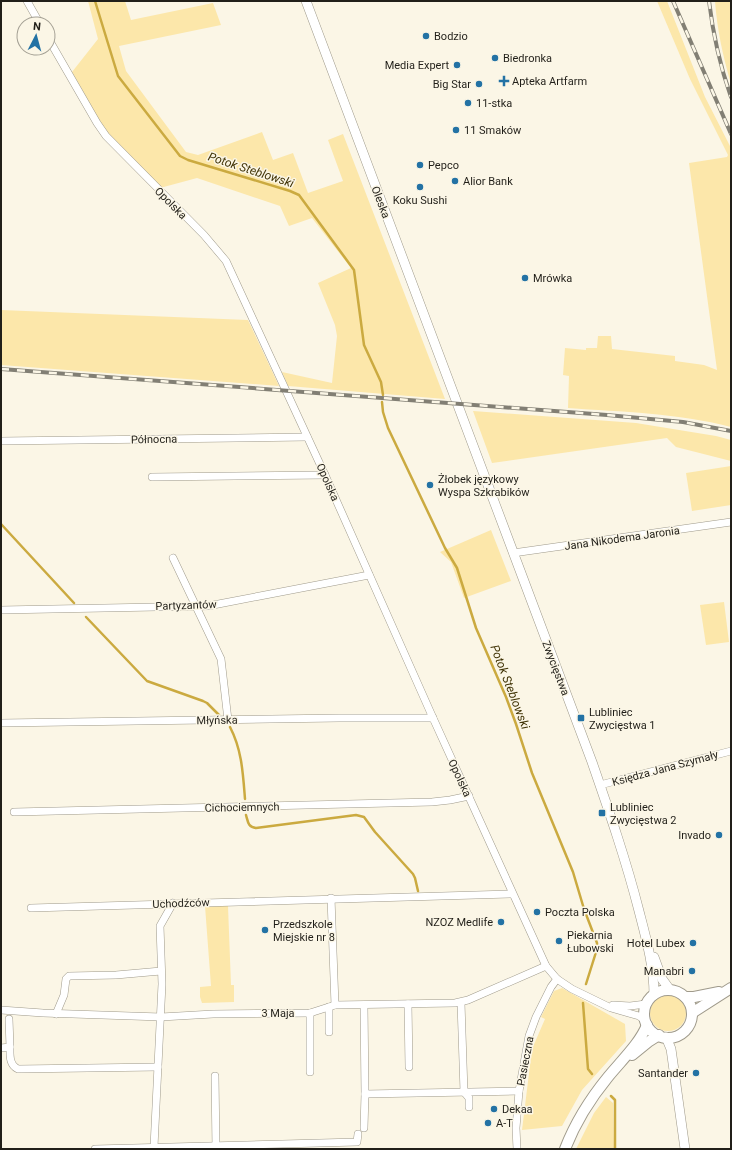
<svg xmlns="http://www.w3.org/2000/svg" width="732" height="1150" font-family="Roboto,sans-serif">
  <style>
    .green { fill: #fce7aa }
    .lines { fill: none; stroke-linecap: round; stroke-linejoin: round }
    .stream { stroke: #cbaa40; stroke-width: 2.5 }
    .minor-casing { stroke: #9f9a8b; stroke-width: 8 }
    .tertiary-casing { stroke: #9f9a8b; stroke-width: 10 }
    .secondary-casing { stroke: #9f9a8b; stroke-width: 12 }
    .minor { stroke: #fff; stroke-width: 7 }
    .tertiary { stroke: #fff; stroke-width: 9 }
    .secondary { stroke: #fff; stroke-width: 10 }
    .rail-casing { stroke: #827f74; stroke-width: 4 }
    .rail { stroke: #fbf6e6; stroke-width: 2.5; stroke-dasharray: 8; stroke-linecap: butt }
    .poi-dot { fill: #2372a4; stroke: #fbf6e6; stroke-width: 1.5 }
    .labels { text-anchor: middle; stroke-width: 3; stroke-linejoin: round; paint-order: stroke }
    .poi-label { font-size: 11px; fill: #211f19; stroke: #fbf6e6; text-anchor: start }
    .street-label { font-size: 11px; fill: #211f19; stroke: #fbf6e6 }
    .water-label { font-size: 12px; font-style: italic; fill: #413406; stroke: #fbf6e6 }
  </style>
  <rect width="100%" height="100%" fill="#fbf6e6"/>
  <!-- green -->
  <g class="green">
    <polygon points="88,1 125,1 131,20 213,3 221,25 119,46 126,71 186,152 198,155 262,132 273,160 293,153 308,193 343,181 328,140 343,134 445,399 288,386 282,372 332,383 337,336 335,325 318,283 351,268 312,218 289,226 280,206 197,178 160,188 126,155 103,127 72,72 98,39"/>
    <path d="M657 1H667L705 97 731 148V427C678 413 622 412 568 408L569 376 563 375 565 348 586 350V348H597L598 336H611L612 349 675 356V361L704 365 717 370 689 163 727 157 728 155 690 79Z"/>
    <path d="M715 1H731V84C723 57 717 29 715 1Z"/>
    <polygon points="1,310 248,320 279,386 1,365"/>
    <polygon points="473,411 636,423 716,436 731,440 731,461 676,447 667,438 492,463"/>
    <polygon points="731,466 731,505 692,511 686,473"/>
    <polygon points="491,530 511,581 464,598 451,562 440,552"/>
    <polygon points="724,602 729,642 706,645 700,605"/>
    <polygon points="205,906 228,906 231,985 234,985 234,1002 202,1003 200,997 200,987 211,986"/>
    <polygon points="562,988 625,1024 626,1041 582,1090 562,1126 522,1130 532,1049 545,1019 541,1017 554,991"/>
    <circle cx="668" cy="1013" r="18"/>
    <polygon points="606,1097 613,1103 614,1149 576,1149 594,1113"/>
  </g>
  <g class="lines">
    <!-- stream -->
    <g class="stream">
      <polyline points="95,1 118,76 180,156 188,160 290,191 299,195 354,270 364,345 381,382 383,395"/>
      <polyline points="382,402 383,412 388,428 445,548 457,568 476,628 506,697 516,724 532,773 573,872 584,909 597,943 597,949 586,984"/>
      <polyline points="1,524 74,603"/>
      <polyline points="86,617 147,681 203,701 207,703 219,715"/>
      <path d="M230 727C242 750 243 774 245 799"/>
      <path d="M246 815C248 822 248 827 256 828L356 815 364 817 375 832 413 874 415 878 418 891"/>
      <polyline points="583,1003 588,1069 592,1074"/>
      <polyline points="611,1096 615,1100 615,1149"/>
    </g>
    <!-- minor casing -->
    <g class="minor-casing">
      <g id="minor">
        <polyline points="27,1 40,24"/>
        <polyline points="48,38 97,123 106,136 204,235 226,261 325,475 433,718 546,966 557,979 572,989 611,1008 639,1016 645,1020"/>
        <polyline points="1,441 307,437"/>
        <polyline points="152,477 325,475"/>
        <polyline points="513,553 731,522"/>
        <polyline points="173,558 221,659 228,720"/>
        <polyline points="1,610 208,606 369,575"/>
        <polyline points="1,723 339,718 433,718"/>
        <polyline points="600,785 731,751"/>
        <polyline points="14,812 432,802 450,800 469,796"/>
        <polyline points="331,898 335,1005"/>
        <polyline points="31,908 512,894"/>
        <polyline points="461,1003 464,1092 469,1098 469,1107"/>
        <polyline points="408,1004 409,1067"/>
        <polyline points="364,1005 365,1094 519,1091"/>
        <polyline points="613,1005 630,1006 646,1004"/>
        <polyline points="329,1007 329,1032"/>
        <polyline points="1,1010 43,1013 161,1017 213,1014 310,1013 335,1005 455,1003 468,1000 546,966"/>
        <polyline points="310,1013 310,1072"/>
        <polyline points="56,1014 64,995 66,979 69,976 116,975 161,971"/>
        <path d="M10 1047C10 1055 9 1065 18 1069L158 1067"/>
        <polyline points="1,1048 10,1047 9,1019"/>
        <polyline points="215,1076 216,1149"/>
        <polyline points="364,1128 365,1094"/>
        <polyline points="154,1147 162,984 160,926 173,903"/>
        <polyline points="95,1149 357,1142 358,1134"/>
        <polyline points="517,1149 516,1128 519,1091 529,1036 536,1017 551,987 557,979"/>
      </g>
    </g>
    <!-- tertiary casing -->
    <g class="tertiary-casing">
      <g id="tertiary">
        <path d="M306 1 592 762C609 811 626 860 639 911 646 938 654 966 654 995"/>
        <polyline points="654,957 662,979 670,990"/>
        <polyline points="666,1037 671,1049 685,1149"/>
      </g>
    </g>
    <!-- secondary casing -->
    <g class="secondary-casing">
      <g id="secondary">
        <circle cx="668" cy="1014" r="24"/>
        <polyline points="685,997 694,997 719,992"/>
        <polyline points="692,1013 731,988"/>
        <polyline points="632,1055 648,1042 659,1035"/>
        <path d="M565 1149C575 1123 590 1099 608 1077 621 1061 640 1043 647 1025"/>
      </g>
    </g>
    <!-- minor -->
    <use href="#minor" class="minor"/>
    <!-- tertiary -->
    <use href="#tertiary" class="tertiary"/>
    <!-- secondary -->
    <use href="#secondary" class="secondary"/>
    <!-- rail casing -->
    <g class="rail-casing">
      <g id="rail">
        <polyline points="673,1 731,134"/>
        <path d="M709 1C713 34 720 66 731 97"/>
        <polyline points="1,369 607,415 683,422 731,431"/>
      </g>
    </g>
    <!-- rail -->
    <use href="#rail" class="rail"/>
  </g>
  <!-- markers -->
  <g class="poi-dot">
    <circle cx="426" cy="36" r="4"/>
    <circle cx="495" cy="58" r="4"/>
    <circle cx="457" cy="65" r="4"/>
    <path d="M502 75h4v4h4v4h-4v4h-4v-4h-4v-4h4z"/>
    <circle cx="479" cy="84" r="4"/>
    <circle cx="468" cy="103" r="4"/>
    <circle cx="456" cy="130" r="4"/>
    <circle cx="420" cy="165" r="4"/>
    <circle cx="455" cy="181" r="4"/>
    <circle cx="420" cy="187" r="4"/>
    <circle cx="525" cy="278" r="4"/>
    <circle cx="430" cy="485" r="4"/>
    <rect x="577" y="714" width="8" height="8" rx="2"/>
    <rect x="598" y="809" width="8" height="8" rx="2"/>
    <circle cx="719" cy="835" r="4"/>
    <circle cx="537" cy="912" r="4"/>
    <circle cx="501" cy="922" r="4"/>
    <circle cx="265" cy="930" r="4"/>
    <circle cx="559" cy="941" r="4"/>
    <circle cx="693" cy="943" r="4"/>
    <circle cx="692" cy="971" r="4"/>
    <circle cx="696" cy="1073" r="4"/>
    <circle cx="494" cy="1109" r="4"/>
    <circle cx="488" cy="1123" r="4"/>
  </g>
  <g class="labels">
    <!-- poi labels -->
    <g class="poi-label">
      <text x="434" y="40">Bodzio</text>
      <text x="503" y="62">Biedronka</text>
      <text x="449" y="69" text-anchor="end">Media Expert</text>
      <text x="512" y="85">Apteka Artfarm</text>
      <text x="471" y="88" text-anchor="end">Big Star</text>
      <text x="476" y="107">11-stka</text>
      <text x="464" y="134">11 Smaków</text>
      <text x="428" y="169">Pepco</text>
      <text x="463" y="185">Alior Bank</text>
      <text x="420" y="204" text-anchor="middle">Koku Sushi</text>
      <text x="533" y="282">Mrówka</text>
      <text x="438" y="483">Żłobek językowy<tspan x="438" dy="13">Wyspa Szkrabików</tspan></text>
      <text x="589" y="716">Lubliniec<tspan x="589" dy="13">Zwycięstwa 1</tspan></text>
      <text x="610" y="811">Lubliniec<tspan x="610" dy="13">Zwycięstwa 2</tspan></text>
      <text x="711" y="839" text-anchor="end">Invado</text>
      <text x="545" y="916">Poczta Polska</text>
      <text x="493" y="926" text-anchor="end">NZOZ Medlife</text>
      <text x="273" y="928">Przedszkole<tspan x="273" dy="13">Miejskie nr 8</tspan></text>
      <text x="567" y="939">Piekarnia<tspan x="567" dy="13">Łubowski</tspan></text>
      <text x="685" y="947" text-anchor="end">Hotel Lubex</text>
      <text x="684" y="975" text-anchor="end">Manabri</text>
      <text x="688" y="1077" text-anchor="end">Santander</text>
      <text x="502" y="1113">Dekaa</text>
      <text x="496" y="1127">A-T</text>
    </g>
    <!-- street labels -->
    <g class="street-label">
      <text transform="translate(381 202) rotate(69)" y="4">Oleska</text>
      <text transform="translate(171 203) rotate(45)" y="4">Opolska</text>
      <text transform="translate(154 439) rotate(-1)" y="4">Północna</text>
      <text transform="translate(328 482) rotate(66)" y="4">Opolska</text>
      <text transform="translate(622 538) rotate(-8)" y="4">Jana Nikodema Jaronia</text>
      <text transform="translate(186 605) rotate(-2)" y="4">Partyzantów</text>
      <text transform="translate(556 668) rotate(69)" y="4">Zwycięstwa</text>
      <text transform="translate(217 720) rotate(-1)" y="4">Młyńska</text>
      <text transform="translate(665 768) rotate(-15)" y="4">Księdza Jana Szymały</text>
      <text transform="translate(460 778) rotate(65)" y="4">Opolska</text>
      <text transform="translate(242 807) rotate(-1)" y="4">Cichociemnych</text>
      <text transform="translate(181 903) rotate(-2)" y="4">Uchodźców</text>
      <text x="278" y="1017">3 Maja</text>
      <text transform="translate(525 1061) rotate(-79)" y="4">Pasieczna</text>
    </g>
    <!-- water labels -->
    <g class="water-label">
      <text transform="translate(251 170) rotate(18)" y="4">Potok Steblowski</text>
      <text transform="translate(510 687) rotate(69)" y="4">Potok Steblowski</text>
    </g>
  </g>
  <!-- border -->
  <rect width="732" height="1150" fill="none" stroke="#211f19" stroke-width="4"/>
  <!-- north arrow -->
  <g transform="translate(36 36) rotate(6)"><circle r="19" fill="#fbf6e6" stroke="#a4a094"/>
  <path d="M0-3L7 15L0 10L-7 15Z" fill="#2372a4"/>
  <text y="-6" font-size="11" font-weight="bold" text-anchor="middle" fill="#211f19">N</text>
  </g>
</svg>
